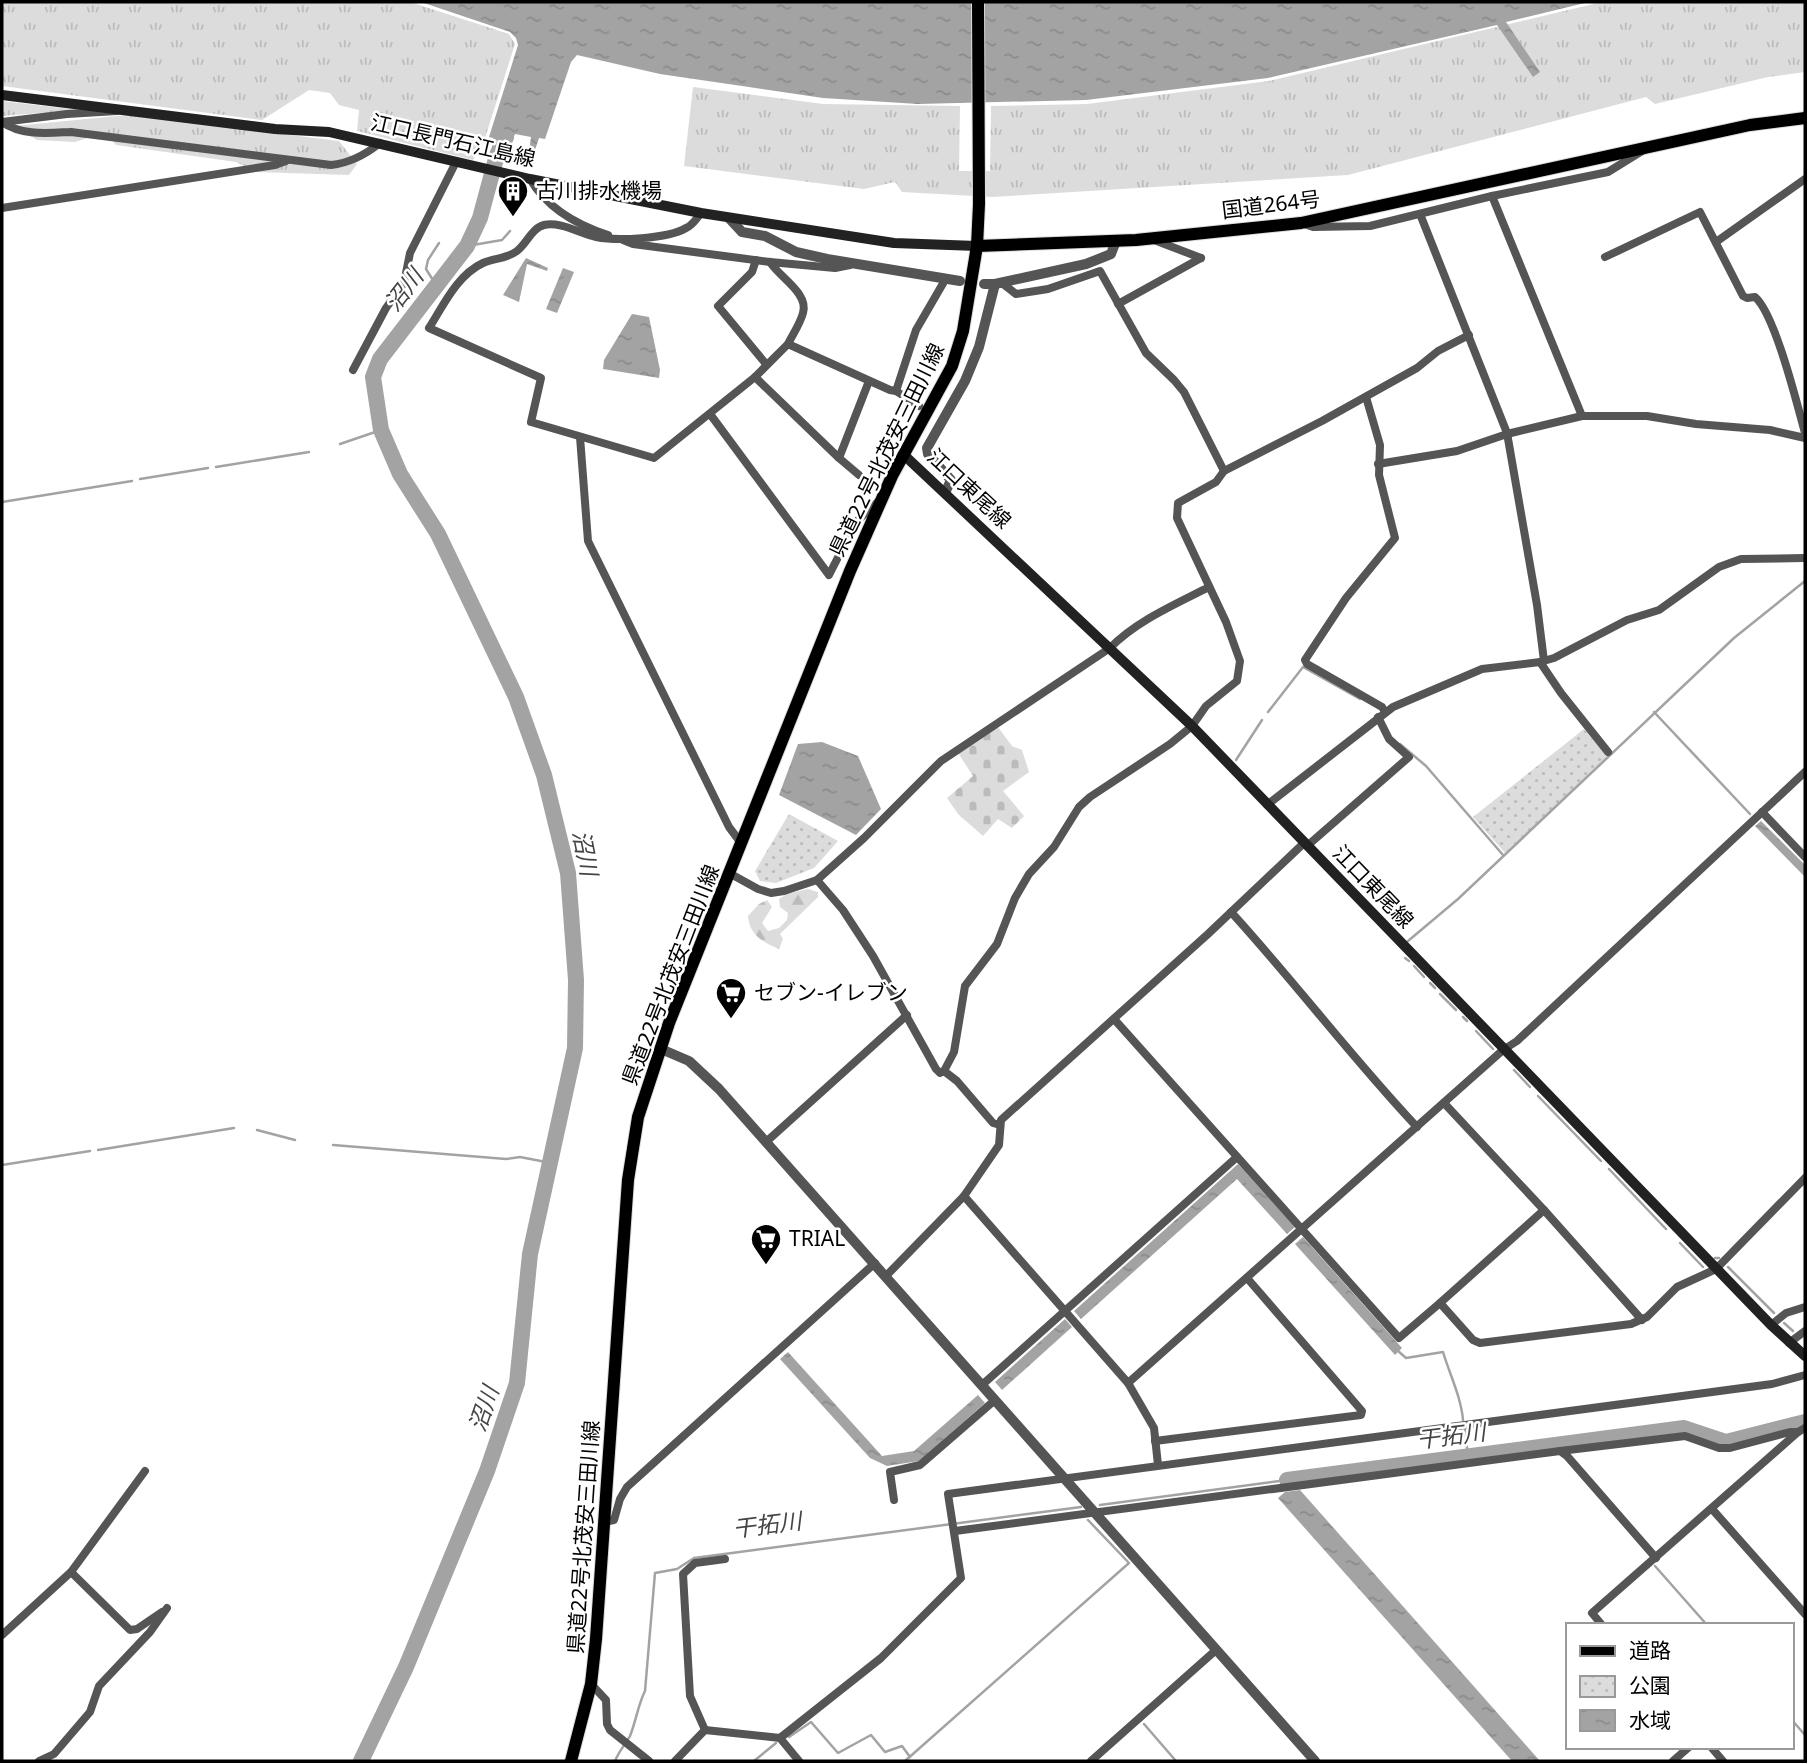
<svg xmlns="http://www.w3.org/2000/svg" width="1807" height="1763" font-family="'Noto Sans','Noto Sans JP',sans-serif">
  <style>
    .grass { fill: url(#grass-tufts) }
    .forest { fill: url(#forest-firs) }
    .cemetery { fill: url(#cemetery-stones) }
    .park { fill: url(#park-dots) }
    .water { fill: url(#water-ripples) }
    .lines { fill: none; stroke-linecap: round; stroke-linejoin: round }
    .stream { stroke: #a3a3a3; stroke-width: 2.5 }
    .river { stroke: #a3a3a3; stroke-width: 16 }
    .primary-casing { stroke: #dbdbdb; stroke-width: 14 }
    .trunk-casing { stroke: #dbdbdb; stroke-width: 14 }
    .minor { stroke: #555; stroke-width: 8 }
    .tertiary { stroke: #555; stroke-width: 10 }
    .secondary { stroke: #222; stroke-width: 10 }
    .primary { stroke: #000; stroke-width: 12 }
    .trunk { stroke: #000; stroke-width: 12 }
    .labels { text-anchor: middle; stroke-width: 5; stroke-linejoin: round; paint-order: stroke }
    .street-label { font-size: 21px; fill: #000; stroke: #fff }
    .poi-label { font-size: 21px; fill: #000; stroke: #fff; text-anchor: start }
    .water-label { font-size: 23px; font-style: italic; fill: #444; stroke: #fff }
  </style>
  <defs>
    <pattern id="grass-tufts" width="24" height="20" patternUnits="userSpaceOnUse" patternTransform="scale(1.75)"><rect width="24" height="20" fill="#dcdcdc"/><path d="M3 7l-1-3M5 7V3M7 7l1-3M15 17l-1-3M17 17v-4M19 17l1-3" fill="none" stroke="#bbb"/></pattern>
    <pattern id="forest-firs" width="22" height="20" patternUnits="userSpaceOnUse" patternTransform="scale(1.75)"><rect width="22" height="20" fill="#dcdcdc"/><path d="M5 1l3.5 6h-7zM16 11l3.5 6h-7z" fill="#bbb"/></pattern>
    <pattern id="cemetery-stones" width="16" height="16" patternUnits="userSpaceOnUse" patternTransform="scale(1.75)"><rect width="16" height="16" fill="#dcdcdc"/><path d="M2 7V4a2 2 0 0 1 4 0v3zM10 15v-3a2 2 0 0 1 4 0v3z" fill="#bbb"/></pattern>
    <pattern id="park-dots" width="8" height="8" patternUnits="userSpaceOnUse" patternTransform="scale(1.75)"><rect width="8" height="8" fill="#dcdcdc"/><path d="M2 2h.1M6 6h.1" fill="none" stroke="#bbb" stroke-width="1.8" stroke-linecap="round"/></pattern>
    <pattern id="water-ripples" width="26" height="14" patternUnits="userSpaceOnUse" patternTransform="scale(1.75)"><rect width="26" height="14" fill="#a3a3a3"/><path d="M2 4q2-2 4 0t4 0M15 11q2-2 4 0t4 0" fill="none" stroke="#8b8b8b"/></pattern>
  </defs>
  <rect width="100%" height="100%" fill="#fff"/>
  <!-- grass -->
  <g class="grass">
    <polygon points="2,2 410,2 509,34 515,44 485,138 473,160 357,131 359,110 339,105 330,93 309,90 262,120 2,86"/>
    <polygon points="1602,2 1805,2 1805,72 1768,77 1655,104 1646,97 1348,175 992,197 902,192 895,182 864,189 684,166 693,87 823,104 960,106 959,171 990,171 991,106 1087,104 1269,81"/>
    <polygon points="2,101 79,110 2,116"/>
    <polygon points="127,115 339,141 357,164 349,175 256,172 236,162 116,145 105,132 75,142 37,140 15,126"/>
  </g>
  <!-- forest -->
  <path class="forest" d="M808 889 818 892V897L780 934 783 939 779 949C763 943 749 934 748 916L759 904 767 900 772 907 762 923 768 931 779 928 787 920 788 913 780 907 779 899 787 894Z"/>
  <!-- cemetery -->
  <polygon class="cemetery" points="998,727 1012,746 1022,750 1029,772 1003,791 1024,816 1012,828 998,819 983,836 958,814 947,798 973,776 958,753"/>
  <!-- park -->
  <g class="park">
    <polygon points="1584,729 1607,757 1505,853 1473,817"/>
    <polygon points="789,814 838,841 814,868 776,883 760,881 755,871"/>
  </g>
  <!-- water -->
  <g class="water">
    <polygon points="421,2 1589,2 1506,22 1540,72 1533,77 1497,25 1268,78 1086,100 918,104 823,98 660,74 577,55 571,62 545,139 539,138 532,159 528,158 531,137 515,134 512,143 509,143 503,157 491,154 493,138 489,137 518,45 516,38 510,32"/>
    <polygon points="526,258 548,268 547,271 527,264 519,302 503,295"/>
    <polygon points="563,268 574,272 557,313 546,309"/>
    <polygon points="632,314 649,317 660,370 659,378 603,369 604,360"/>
    <polygon points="822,742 858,756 881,809 856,835 779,795 798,744"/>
    <polygon points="1761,821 1805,865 1805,877 1755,826"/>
    <polygon points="1238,1164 1295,1227 1287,1234 1237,1179 1081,1319 1074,1311"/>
    <polygon points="1303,1237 1402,1348 1395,1355 1295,1244"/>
    <polygon points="1065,1319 1072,1327 1002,1390 995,1382"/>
    <polygon points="788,1352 882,1456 914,1451 978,1395 985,1403 919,1461 887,1466 870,1458 780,1359"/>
    <polygon points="1300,1490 1540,1761 1512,1761 1278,1498 1285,1492"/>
  </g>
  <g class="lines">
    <!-- stream -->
    <g class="stream">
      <polyline points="467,246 502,240 510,231"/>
      <polyline points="436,285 426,269 428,260 439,243"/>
      <polyline points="340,444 381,430"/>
      <polyline points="216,467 309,452"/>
      <polyline points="140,479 208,468"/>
      <polyline points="2,502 132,481"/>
      <polyline points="1268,712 1303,667 1360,699"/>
      <polyline points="1654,712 1750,814"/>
      <polyline points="1400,744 1426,766 1503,855"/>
      <polyline points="1236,760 1262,720"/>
      <polyline points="1408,941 1458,899 1734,638 1805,581"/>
      <polyline points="1405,958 1409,961"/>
      <polyline points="1414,966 1424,977"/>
      <polyline points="1430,983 1435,988"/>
      <polyline points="1440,994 1456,1010"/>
      <polyline points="1463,1017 1467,1021"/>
      <polyline points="1476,1031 1493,1049"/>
      <polyline points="1514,1070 1530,1087"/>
      <polyline points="1538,1096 1601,1161"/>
      <polyline points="257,1130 295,1140"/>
      <polyline points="333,1145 506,1159 520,1157 551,1163"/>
      <polyline points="98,1150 234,1128"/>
      <polyline points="2,1165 90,1151"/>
      <polyline points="1609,1169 1666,1229"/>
      <polyline points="1680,1243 1703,1267"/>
      <polyline points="1715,1258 1719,1258"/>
      <polyline points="1728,1267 1774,1313"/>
      <polyline points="1784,1323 1793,1331"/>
      <polyline points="1805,1339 1805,1340"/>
      <path d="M1397 1350 1406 1358 1443 1352C1450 1375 1461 1397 1463 1420"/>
      <polyline points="1465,1430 1468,1457"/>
      <polyline points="1100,1505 1287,1480"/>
      <polyline points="1655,1566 1707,1625"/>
      <polyline points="1791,1719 1805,1735"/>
      <polyline points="1144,1724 1176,1761"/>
      <polyline points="789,1737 811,1722 838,1753 871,1735 885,1752 902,1746 910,1757"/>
      <path d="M615 1761C619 1751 625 1745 630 1736 636 1721 638 1705 645 1691L655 1573 677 1569 694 1558 1081 1507"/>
      <polyline points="754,1761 776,1743"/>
      <polyline points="905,1761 1129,1563 1088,1520"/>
    </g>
    <!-- river -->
    <g class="river">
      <polyline points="1287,1480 1684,1428 1726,1442 1805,1422"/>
      <polyline points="361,1761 406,1667 487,1471 517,1383 530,1254 575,1048 576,980 568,873 544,775 516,697 438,534 400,474 381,430 373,377 380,359 467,246 480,218 497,155 506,137"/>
    </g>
    <!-- primary casing -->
    <g class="primary-casing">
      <polyline id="primary" points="571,1761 591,1684 596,1639 628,1180 638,1117 669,1023 850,571 892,476 952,366 963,331 977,246"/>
    </g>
    <!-- trunk casing -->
    <g class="trunk-casing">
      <polyline id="trunk" points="978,2 979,204 977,246 1136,240 1301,223 1750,125 1805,118"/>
    </g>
    <!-- minor -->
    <g class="minor">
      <path d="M2 122C22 136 47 133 71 132L331 165C350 163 365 155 380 143"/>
      <polyline points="2,122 67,114 117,111"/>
      <path d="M530 179C547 208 577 225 608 235"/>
      <polyline points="1492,196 1582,416 1647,416 1696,424 1770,430 1805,438"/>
      <polyline points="2,208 275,165 286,161"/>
      <path d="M701 213C696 219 693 225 686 228 668 239 616 241 596 237 581 234 560 221 544 225 532 228 527 243 517 251 507 259 494 258 483 263 457 275 443 306 429 328L541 378 531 422 654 458 755 377 788 344 890 390 896 391 919 406"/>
      <polyline points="1420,214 1507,433 1537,605 1544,661"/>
      <polyline points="1304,224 1313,227 1370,226 1492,196 1608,172 1642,151"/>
      <polyline points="623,240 633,244 770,262 835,268 850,265"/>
      <polyline points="1154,240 1201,258"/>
      <polyline points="1716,242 1805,179"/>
      <path d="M1605 257 1700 212 1743 296 1747 298 1755 297C1775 314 1797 404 1805 433"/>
      <polyline points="756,260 752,272 718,306 766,364"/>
      <path d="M770 262C779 277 809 293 803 313 800 324 793 334 788 344"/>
      <polyline points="1002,283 1016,294 1048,289 1100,271 1146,353 1174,380 1184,392 1224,471"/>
      <polyline points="1118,304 1201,258"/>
      <polyline points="353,370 386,308 404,283 410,253 456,162"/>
      <polyline points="755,377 839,458 859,475"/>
      <polyline points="896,391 916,330 945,280"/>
      <polyline points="1366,397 1380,445 1379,475 1395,538 1346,598 1305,660 1307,664 1382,707 1385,712"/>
      <polyline points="710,414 829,575 856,522 879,501"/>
      <polyline points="580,437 588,541 729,827 741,843"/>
      <polyline points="839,458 869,381"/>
      <polyline points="1378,464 1457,451 1507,434 1582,416"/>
      <polyline points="1540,662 1561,693 1608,752"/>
      <polyline points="1267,805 1393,707 1482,669 1540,662 1554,658 1627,620 1659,610 1719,567 1741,559 1805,558"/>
      <polyline points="1762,812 1805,857"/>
      <polyline points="1307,846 1409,757 1389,739 1378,717"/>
      <path d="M729 873 758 889 771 893 784 891 817 880 864 838 941 761 1110 648C1136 621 1176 604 1209 587"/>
      <polyline points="817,880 843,910 873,956 936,1069 940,1073 944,1071 954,1052 965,986 997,944 1015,898 1029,874 1054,847 1079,807 1090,797 1170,744 1192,726 1206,706 1237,681 1240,661 1226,622 1177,518 1178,503 1216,482 1224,471 1322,421 1417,368 1438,351 1469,335"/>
      <path d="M1231 912C1295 982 1352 1058 1417 1127"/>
      <polyline points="1114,1019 1399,1338 1440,1303 1473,1340 1480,1343 1631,1324 1647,1317 1677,1287 1716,1269 1805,1178"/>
      <polyline points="944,1071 957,1081 993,1123 1000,1125"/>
      <polyline points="1444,1103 1544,1210 1642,1320"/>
      <polyline points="766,1142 907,1015"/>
      <polyline points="964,1196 1128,1383 1154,1428 1158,1465"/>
      <polyline points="886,1276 964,1196 999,1145 1001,1120 1208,934 1304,843"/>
      <polyline points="1440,1303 1544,1210"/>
      <polyline points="1771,1325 1786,1313 1805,1307"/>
      <polyline points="1789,1343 1805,1331"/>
      <polyline points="1128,1383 1503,1050 1517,1041 1805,772"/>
      <polyline points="982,1385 1237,1157"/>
      <polyline points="1155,1441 1361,1415 1362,1411 1247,1278"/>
      <polyline points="1560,1451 1685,1436 1719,1448 1730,1448 1790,1432 1798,1432"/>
      <polyline points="894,1500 890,1472 920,1465 995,1400"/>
      <polyline points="1712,1509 1805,1614"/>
      <polyline points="604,1522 614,1520 620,1499 627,1487 875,1263"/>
      <polyline points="955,1531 1560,1451 1567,1456 1656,1558"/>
      <polyline points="71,1572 130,1630 137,1629 162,1612"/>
      <polyline points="1602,1625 1592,1613 1798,1432 1805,1428"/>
      <polyline points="2,1635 71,1572 145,1471"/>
      <polyline points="591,1684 606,1700 607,1724 610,1730 649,1761"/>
      <polyline points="705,1730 690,1696 683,1574 695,1563 725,1559"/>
      <polyline points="780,1738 799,1761"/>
      <polyline points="1711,1747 1723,1761"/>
      <polyline points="39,1761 54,1754 90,1712 99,1686 150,1632 167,1608"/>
      <polyline points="675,1761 705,1730 780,1738 881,1658 961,1578 948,1494 1772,1384 1805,1375"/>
      <polyline points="1091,1761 1216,1650"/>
      <polyline points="1673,1761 1689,1747"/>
    </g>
    <!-- tertiary -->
    <g class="tertiary">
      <polyline points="729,218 742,232 765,236 796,252 827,259 960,281"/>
      <polyline points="984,284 995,284 1086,264 1111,254 1116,241"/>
      <polyline points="945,493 951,480 928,454 927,448 965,381 979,347 995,284"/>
      <polyline points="661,1049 689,1061 719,1089 1315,1761"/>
    </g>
    <!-- secondary -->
    <g class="secondary">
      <polyline points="2,95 275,129 329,132 530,179 701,213 894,243 977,246"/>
      <polyline points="904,455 1192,726 1771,1325 1805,1356"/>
    </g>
    <!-- primary -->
    <use href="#primary" class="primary"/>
    <!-- trunk -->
    <use href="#trunk" class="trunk"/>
  </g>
  <!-- icons -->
  <defs>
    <g id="building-pin" transform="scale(1.575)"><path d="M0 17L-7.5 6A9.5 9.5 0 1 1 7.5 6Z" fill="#000" stroke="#fff"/><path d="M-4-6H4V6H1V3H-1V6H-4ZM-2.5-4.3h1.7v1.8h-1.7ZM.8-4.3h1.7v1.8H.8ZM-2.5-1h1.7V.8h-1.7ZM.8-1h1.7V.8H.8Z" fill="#fff"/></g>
    <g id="supermarket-pin" transform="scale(1.575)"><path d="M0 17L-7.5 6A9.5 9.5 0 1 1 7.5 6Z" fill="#000" stroke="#fff"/><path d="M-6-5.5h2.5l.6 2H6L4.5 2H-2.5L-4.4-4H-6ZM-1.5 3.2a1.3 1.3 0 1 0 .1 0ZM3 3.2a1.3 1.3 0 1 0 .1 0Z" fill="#fff"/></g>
  </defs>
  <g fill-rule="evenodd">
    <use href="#building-pin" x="513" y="191"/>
    <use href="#supermarket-pin" x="731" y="993"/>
    <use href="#supermarket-pin" x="766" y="1239"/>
  </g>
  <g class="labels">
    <!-- street labels -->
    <g class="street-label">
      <text transform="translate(453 141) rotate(13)" y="7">江口長門石江島線</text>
      <text transform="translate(1271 205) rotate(-7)" y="7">国道264号</text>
      <text transform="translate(887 450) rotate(-64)" y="7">県道22号北茂安三田川線</text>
      <text transform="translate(969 489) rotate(43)" y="7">江口東尾線</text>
      <text transform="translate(1373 887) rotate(46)" y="7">江口東尾線</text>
      <text transform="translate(671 975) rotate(-69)" y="7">県道22号北茂安三田川線</text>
      <text transform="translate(584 1537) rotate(-86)" y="7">県道22号北茂安三田川線</text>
    </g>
    <!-- poi labels -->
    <g class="poi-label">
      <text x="536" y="198">古川排水機場</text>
      <text x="754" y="1000">セブン-イレブン</text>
      <text x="789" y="1246">TRIAL</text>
    </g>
    <!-- water labels -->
    <g class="water-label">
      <text transform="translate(404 290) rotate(-52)" y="8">沼川</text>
      <text transform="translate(585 853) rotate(79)" y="8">沼川</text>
      <text transform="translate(484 1409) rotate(-71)" y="8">沼川</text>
      <text transform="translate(1451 1436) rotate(-7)" y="8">干拓川</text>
      <text transform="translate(767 1525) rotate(-7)" y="8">干拓川</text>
    </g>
  </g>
  <!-- border -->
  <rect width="1807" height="1763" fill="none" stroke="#000000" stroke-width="7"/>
  <!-- legend -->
  <rect x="1566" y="1623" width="228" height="126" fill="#ffffff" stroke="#999999" stroke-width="2"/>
  <rect x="1580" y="1646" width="35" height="10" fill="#000000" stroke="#999999" stroke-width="2"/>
  <text x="1629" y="1658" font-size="21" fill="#000000">道路</text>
  <rect x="1580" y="1676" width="35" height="21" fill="url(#park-dots)" stroke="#999999" stroke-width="2"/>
  <text x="1629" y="1693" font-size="21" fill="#000000">公園</text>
  <rect x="1580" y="1710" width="35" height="21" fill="url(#water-ripples)" stroke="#999999" stroke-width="2"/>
  <text x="1629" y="1728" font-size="21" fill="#000000">水域</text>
</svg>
